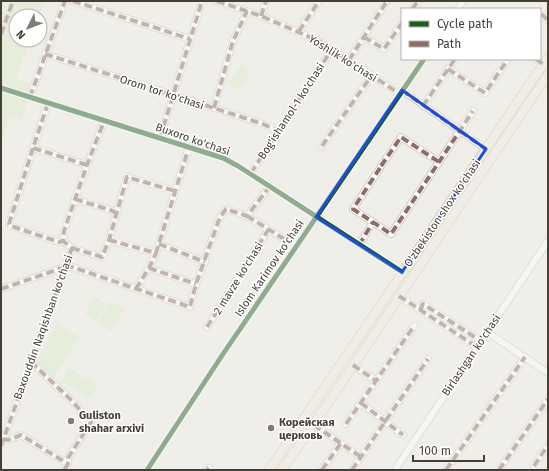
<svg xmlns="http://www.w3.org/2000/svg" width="549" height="471" font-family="'Fira Sans',sans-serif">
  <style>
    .green { fill: #dceaca }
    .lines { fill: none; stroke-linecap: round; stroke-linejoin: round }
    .minor-casing { stroke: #cdccc7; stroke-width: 8 }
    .major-casing { stroke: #d1cab7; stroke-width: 10 }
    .minor { stroke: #fdfcfc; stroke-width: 6 }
    .major { stroke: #f0ece3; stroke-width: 8 }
    .quiet { stroke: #8d6e63; stroke-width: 4; stroke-dasharray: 8 4; stroke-linecap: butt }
    .cycleway-casing { stroke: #fff; stroke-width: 8 }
    .cycleway { stroke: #1b5e20; stroke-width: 5 }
    .marked { fill: none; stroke: #1d4ed8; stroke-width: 3; stroke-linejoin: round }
    .poi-dot { fill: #807c75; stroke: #fff; stroke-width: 1.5 }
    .labels { text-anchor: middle; stroke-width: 3; stroke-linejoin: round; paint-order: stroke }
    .street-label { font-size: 11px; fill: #453f36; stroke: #fff }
    .poi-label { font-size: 11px; font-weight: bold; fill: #453f36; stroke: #fff; text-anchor: start }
  </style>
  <rect width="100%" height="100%" fill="#efeee9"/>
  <!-- green -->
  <g class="green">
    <polygon points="1,1 45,1 39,16 16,16 16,40 30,40 16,79 31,84 22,119 11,116 1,143"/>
    <polygon points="241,65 251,72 238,90 228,83"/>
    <polygon points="95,297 106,304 95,321 85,314"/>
    <polygon points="110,301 124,309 111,331 97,322"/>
    <polygon points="57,324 79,337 53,379 35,364"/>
    <polygon points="69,368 98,385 90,398 62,381"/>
  </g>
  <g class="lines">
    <!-- minor casing -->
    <g class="minor-casing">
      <g id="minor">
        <polyline points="73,1 190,39"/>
        <polyline points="217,1 261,16 319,41 400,94"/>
        <polyline points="412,9 418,1"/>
        <polyline points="458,9 463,1"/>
        <polyline points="541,14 548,20"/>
        <polyline points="261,16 266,1"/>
        <polyline points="299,31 319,1"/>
        <polyline points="364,37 384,49 402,23"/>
        <polyline points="45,54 214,108 263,124 278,131"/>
        <polyline points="536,59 543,64"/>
        <polyline points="349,60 387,1"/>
        <polyline points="448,69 485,93 508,59"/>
        <polyline points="1,88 223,158 238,166 402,272"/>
        <polyline points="402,90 486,149"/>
        <polyline points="30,97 65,1"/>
        <polyline points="48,103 33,148 87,165"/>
        <polyline points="423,106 455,59"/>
        <polyline points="214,108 233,41 247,11"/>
        <polyline points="160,138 202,1"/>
        <polyline points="322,146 372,75"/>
        <polyline points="33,148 9,224 11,226 59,242 63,241"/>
        <polyline points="381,166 401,137 439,162"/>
        <polyline points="380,168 353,209 391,234 473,111"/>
        <polyline points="251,173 332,49"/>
        <polyline points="75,199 113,211 116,214"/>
        <polyline points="247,216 284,239"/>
        <polyline points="109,240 156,253 189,147"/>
        <polyline points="159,244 205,262"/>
        <polyline points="359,245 373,222"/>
        <polyline points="72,248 102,257 109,240 127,177 175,191"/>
        <polyline points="66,265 190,307 196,284 220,217 226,209 247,216 270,186"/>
        <polyline points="149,268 196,284"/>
        <polyline points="1,289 65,267"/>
        <polyline points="136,289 149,268 156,253"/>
        <polyline points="399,296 477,347"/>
        <polyline points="420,310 423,304 481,341"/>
        <polyline points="207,327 268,230"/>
        <polyline points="487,332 548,373"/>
        <polyline points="31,362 71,400 91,422 68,458 68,464 64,470"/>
        <polyline points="353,365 376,381"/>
        <polyline points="361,403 403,435"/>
        <polyline points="346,424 414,326"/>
        <polyline points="314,425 361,457"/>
        <polyline points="3,439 8,440 21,435 68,464"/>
        <polyline points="1,446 72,248 63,241 64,231 87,165 104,121"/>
        <polyline points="534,466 548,445"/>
        <polyline points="147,470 223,354 424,59"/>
        <polyline points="207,470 209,468"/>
        <polyline points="322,470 341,443"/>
        <polyline points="352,470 428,359"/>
        <polyline points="395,470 548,241"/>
        <polyline points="446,470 525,357"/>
        <polyline points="499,470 548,399"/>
      </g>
    </g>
    <!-- major casing -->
    <g class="major-casing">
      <g id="major">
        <polyline points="269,470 548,57"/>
        <path d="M282 470C373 340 458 205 548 75"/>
      </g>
    </g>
    <!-- minor -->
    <use href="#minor" class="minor"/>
    <!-- major -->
    <use href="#major" class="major"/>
    <!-- quiet -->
    <g class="quiet">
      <polyline points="73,1 190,39"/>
      <polyline points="217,1 261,16 319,41 400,94"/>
      <polyline points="412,9 418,1"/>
      <polyline points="541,14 548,20"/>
      <polyline points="261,16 266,1"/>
      <polyline points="299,31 319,1"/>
      <polyline points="1,34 13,1"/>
      <polyline points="364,37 384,49 402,23"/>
      <polyline points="45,54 214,108 263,124 278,131"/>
      <polyline points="536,59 543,64"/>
      <polyline points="349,60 387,1"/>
      <polyline points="448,69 485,93 508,59"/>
      <polyline points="402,90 486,149"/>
      <polyline points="30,97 65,1"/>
      <polyline points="48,103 33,148 87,165"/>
      <polyline points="423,106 455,59"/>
      <polyline points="214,108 233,41 247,11"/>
      <polyline points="160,138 202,1"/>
      <polyline points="322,146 372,75"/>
      <polyline points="33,148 9,224 11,226 59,242 63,241"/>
      <polyline points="381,166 401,137 439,162"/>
      <polyline points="380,168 353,209 391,234 473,111"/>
      <polyline points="251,173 332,49"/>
      <polyline points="75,199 113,211 116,214"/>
      <polyline points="247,216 284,239"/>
      <polyline points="109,240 156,253 189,147"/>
      <polyline points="159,244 205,262"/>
      <polyline points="359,245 373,222"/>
      <polyline points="72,248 102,257 109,240 127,177 175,191"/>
      <polyline points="66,265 190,307 196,284 220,217 226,209 247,216 270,186"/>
      <polyline points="149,268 196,284"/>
      <polyline points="1,289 65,267"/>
      <polyline points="136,289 149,268 156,253"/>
      <polyline points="399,296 477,347"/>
      <polyline points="420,310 423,304 481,341"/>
      <polyline points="207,327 268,230"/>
      <polyline points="31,362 71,400 91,422 68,458 68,464 64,470"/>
      <polyline points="353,365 376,381"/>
      <polyline points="361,403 403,435"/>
      <polyline points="346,424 414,326"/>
      <polyline points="314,425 361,457"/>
      <polyline points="3,439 8,440 21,435 68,464"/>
      <polyline points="1,446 72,248 63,241 64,231 87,165 104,121"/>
      <polyline points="534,466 548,445"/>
      <polyline points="207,470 209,468"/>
      <polyline points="322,470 341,443"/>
      <polyline points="352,470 428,359"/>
      <polyline points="446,470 525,357"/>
      <polyline points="499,470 548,399"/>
    </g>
    <!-- cycleway casing -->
    <g class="cycleway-casing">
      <g id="cycleway">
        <polyline points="1,88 223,158 238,166 402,272"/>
        <polyline points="147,470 223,354 424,59"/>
      </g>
    </g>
    <!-- cycleway -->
    <use href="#cycleway" class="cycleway"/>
  </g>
  <!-- marked area -->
  <path d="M0 0H549V471H0ZM402 90 486 149 402 272 316 217Z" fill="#efeee9" fill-opacity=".55" fill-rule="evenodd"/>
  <path class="marked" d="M402 90 486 149 402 272 316 217Z"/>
  <!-- markers -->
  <g class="poi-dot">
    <circle cx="71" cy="421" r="4"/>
    <circle cx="271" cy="428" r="4"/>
  </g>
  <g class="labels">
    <!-- street labels -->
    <g class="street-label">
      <text transform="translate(343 58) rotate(32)" y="4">Yoshlik ko'chasi</text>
      <text transform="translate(162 92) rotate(18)" y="4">Orom tor ko'chasi</text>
      <text transform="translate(291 111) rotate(-57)" y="4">Bog'ishamol-1 ko'chasi</text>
      <text transform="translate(193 139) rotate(19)" y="4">Buxoro ko'chasi</text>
      <text transform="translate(442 213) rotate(-56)" y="4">O'zbekiston shox ko'chasi</text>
      <text transform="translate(269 268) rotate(-56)" y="4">Islom Karimov ko'chasi</text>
      <text transform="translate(238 278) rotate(-58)" y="4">2 mavze ko'chasi</text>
      <text transform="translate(43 327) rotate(-70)" y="4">Baxouddin Naqishban ko'chasi</text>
      <text transform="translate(471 355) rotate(-56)" y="4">Birlashgan ko'chasi</text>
    </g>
    <!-- poi labels -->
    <g class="poi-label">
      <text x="79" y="419">Guliston<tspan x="79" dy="13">shahar arxivi</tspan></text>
      <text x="279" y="426">Корейская<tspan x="279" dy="13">церковь</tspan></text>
    </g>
  </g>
  <!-- border -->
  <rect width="549" height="471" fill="none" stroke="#453f36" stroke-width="4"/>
  <!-- legend -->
  <rect x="401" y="8" width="140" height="52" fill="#ffffff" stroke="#b5b2af"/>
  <rect x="409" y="21" width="20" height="6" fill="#1b5e20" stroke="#b5b2af"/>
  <text x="437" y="28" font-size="12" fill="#453f36">Cycle path</text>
  <rect x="409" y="41" width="20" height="6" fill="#8d6e63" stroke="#b5b2af"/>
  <text x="437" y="48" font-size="12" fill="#453f36">Path</text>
  <!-- north arrow -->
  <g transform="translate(28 28) rotate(227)"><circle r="19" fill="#ffffff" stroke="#b5b2af"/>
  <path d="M0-3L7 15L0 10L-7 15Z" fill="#807c75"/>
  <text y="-6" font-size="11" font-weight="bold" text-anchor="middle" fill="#453f36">N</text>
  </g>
  <!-- scale -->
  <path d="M413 455v6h71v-6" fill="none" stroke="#453f36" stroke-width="2"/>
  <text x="419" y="455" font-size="12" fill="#453f36" stroke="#ffffff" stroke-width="3" paint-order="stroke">100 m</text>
</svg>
